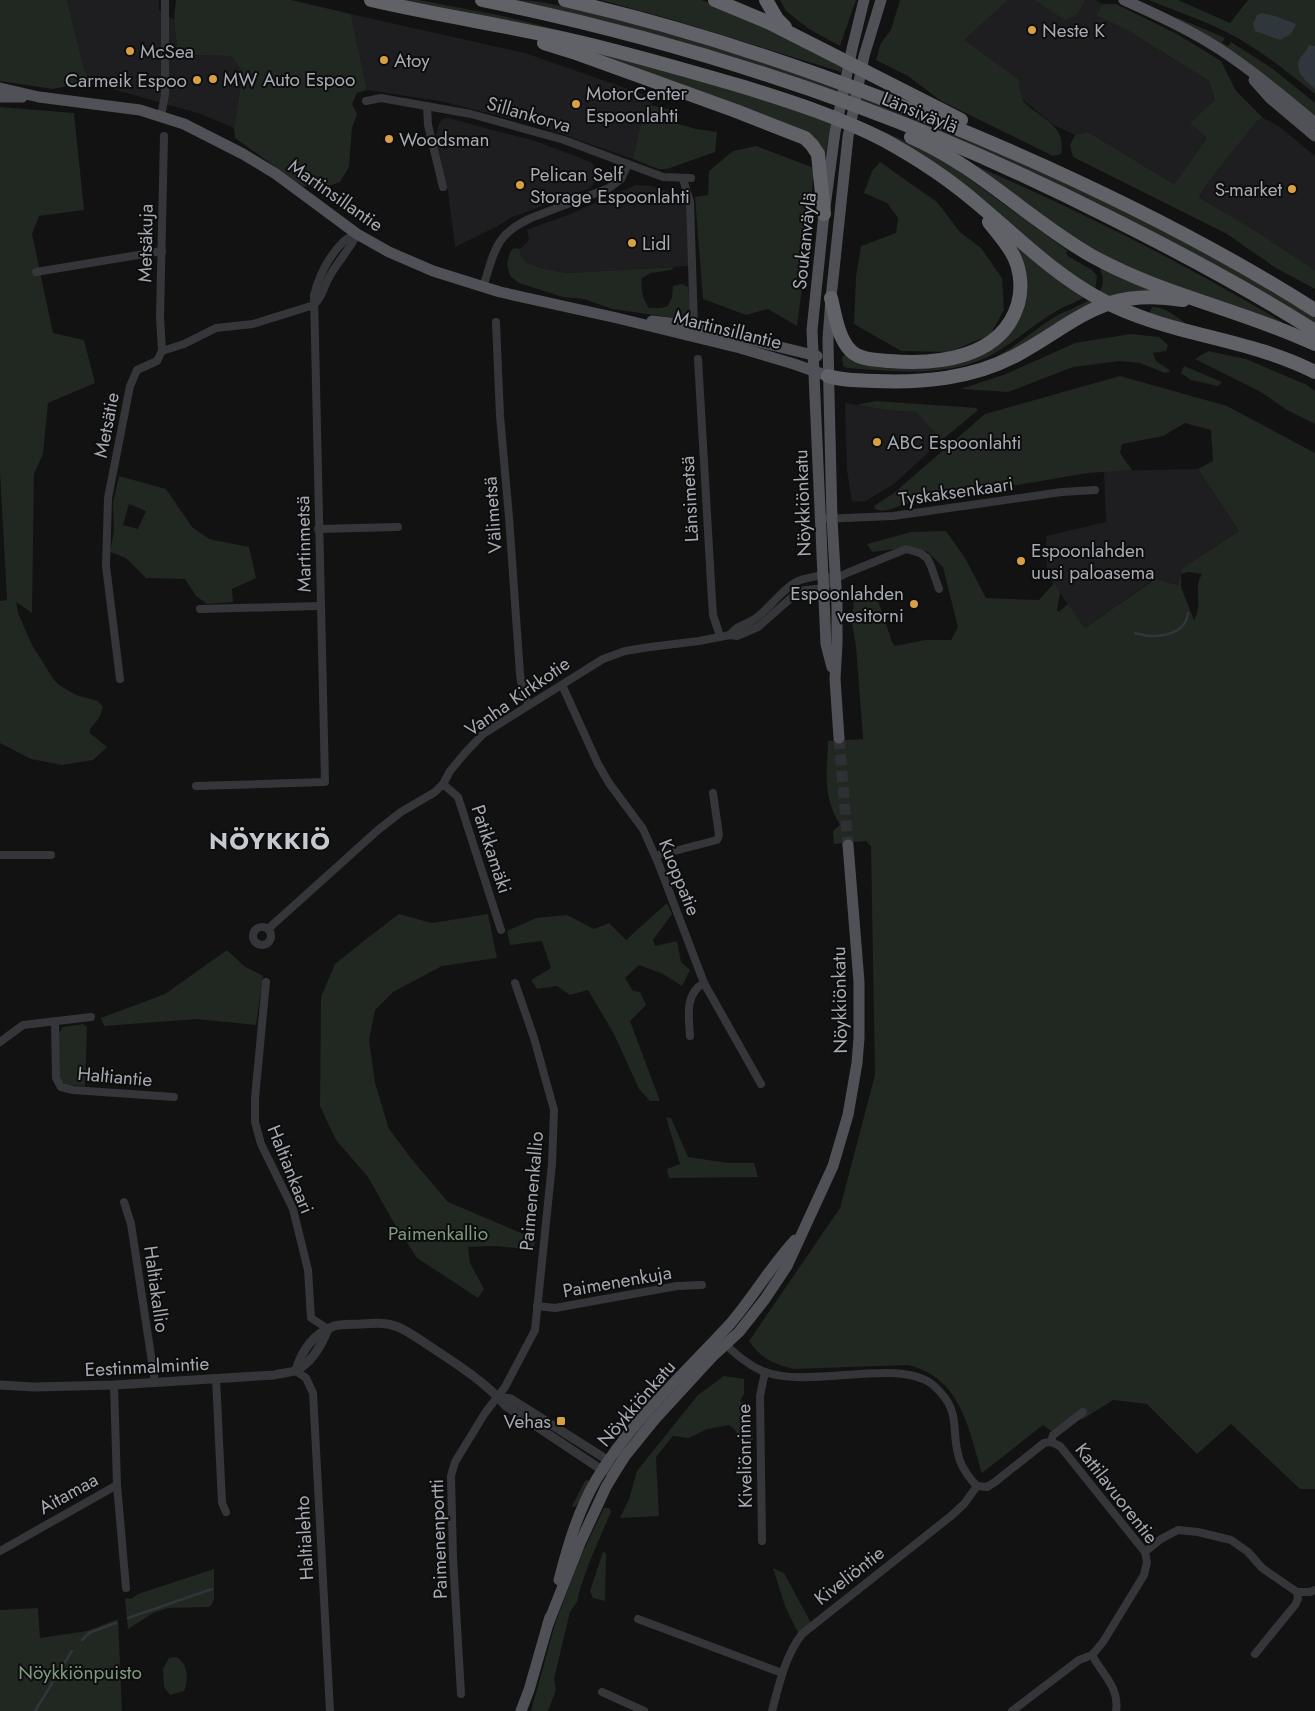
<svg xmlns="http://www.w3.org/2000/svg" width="1315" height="1711" font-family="Jost,sans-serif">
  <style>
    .built { fill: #1e1e20 }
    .green { fill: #212721; fill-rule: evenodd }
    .water { fill: #2f363c }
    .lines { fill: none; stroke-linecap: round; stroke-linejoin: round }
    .stream { stroke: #2f363c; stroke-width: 2.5 }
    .primary-tunnel { stroke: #2f3033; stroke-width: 11; stroke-dasharray: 11 5.5; stroke-linecap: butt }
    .minor { stroke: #353639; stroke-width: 8 }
    .tertiary { stroke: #353639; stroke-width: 9 }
    .primary { stroke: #505156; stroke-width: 11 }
    .motorway { stroke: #606268; stroke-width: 14 }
    .poi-dot { fill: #d99f43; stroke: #0d0d0e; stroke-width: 2 }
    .labels { text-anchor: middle; stroke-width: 4; stroke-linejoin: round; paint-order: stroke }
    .poi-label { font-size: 19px; fill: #a5a9b2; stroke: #0d0d0e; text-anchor: start }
    .street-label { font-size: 19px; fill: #a5a9b2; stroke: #0d0d0e }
    .park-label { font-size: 19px; fill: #7e9a7e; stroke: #0d0d0e }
    .district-label { font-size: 24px; font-weight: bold; letter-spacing: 1px; fill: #c5c8ce; stroke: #0d0d0e }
  </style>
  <rect width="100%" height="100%" fill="#121213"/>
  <!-- built -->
  <g class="built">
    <polygon points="67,0 159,0 159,10 174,20 178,55 231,56 243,72 234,128 201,114 91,83 84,68"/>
    <polygon points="1008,0 1094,0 1103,4 1097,15 1127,30 1209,81 1215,100 1207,138 1174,184 1088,132 1075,135 1054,125 1023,100 963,40"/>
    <polygon points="351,14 525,53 654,98 640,126 633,159 536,125 440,101 367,90"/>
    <polygon points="448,118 535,141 581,158 592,163 598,171 599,177 590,188 510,218 498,226 455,247 448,192 435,138 439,124 442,119"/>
    <polygon points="1263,118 1280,127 1315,156 1315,270 1256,231 1199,199 1209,181 1257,121"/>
    <polygon points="636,185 652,186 686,198 689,266 566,273 541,268 527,263 520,255 520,249 529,240 527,230 568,215"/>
    <polygon points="845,403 885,410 916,412 942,440 894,484 866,501 852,502 847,470"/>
    <polygon points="1198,469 1239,531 1182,568 1178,585 1154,579 1085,628 1050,579 1047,568 1046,536 1106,522 1104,471"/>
  </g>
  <!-- green -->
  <g class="green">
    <polygon points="0,0 67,0 84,68 91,83 77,84 53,89 0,81"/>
    <polygon points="176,0 291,0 351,14 367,90 357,93 352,104 357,114 352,128 349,167 340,182 323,188 302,186 235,138 234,128 243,72 231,56 178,55 174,20"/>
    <polygon points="396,0 419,0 503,16 658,55 799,98 865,123 933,154 953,167 1068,251 1066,253 1068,256 1092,270 1097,276 1095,290 1069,274 972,193 831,113"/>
    <path d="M515 0C534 0 552 4 571 8 607 16 644 27 680 37 857 87 1028 159 1191 245 1233 268 1274 293 1315 317V324L1044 179 622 27Z"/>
    <polygon points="601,0 701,0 734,11 843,65 841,72 674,20"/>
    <polygon points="780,0 856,0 840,46 809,29 786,11"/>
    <path d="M900 0H1008L964 40 1018 79C1020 85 1020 97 1024 102 1040 119 1067 124 1061 154L1053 156 941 101 908 76 876 60 881 43 891 30Z"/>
    <polygon points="1034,0 1085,0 1077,15 1065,20"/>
    <path d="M1149 0H1178L1230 23 1248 0H1315V94C1289 73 1263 52 1234 36 1207 21 1177 12 1149 0Z"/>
    <polygon points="1103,4 1116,4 1177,34 1221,61 1236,91 1263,118 1257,121 1209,181 1199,198 1256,231 1315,270 1315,289 1276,268 1227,234 1073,157 1070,145 1075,135 1088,132 1174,184 1207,138 1190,123 1215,100 1209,81 1127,30 1096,15"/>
    <polygon points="1176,17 1225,38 1222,43 1228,46 1231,42 1273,69 1315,103 1315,119"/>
    <path d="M577 48C663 69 748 93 831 123L825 158 818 146Z"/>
    <polygon points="650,105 676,111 672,122 696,129 717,132 715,152 667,169 658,169 633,159 640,126"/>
    <polygon points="0,107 74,113 84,210 39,216 32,234 53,333 84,340 95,383 48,403 43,454 34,474 32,613 16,602 18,613 32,645 54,680 59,685 76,695 98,701 103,707 99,718 90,729 90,733 107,747 93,760 62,765 31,759 0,743 0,601 7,600 0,472"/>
    <polygon points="756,146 814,168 806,260 797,326 768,309 746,315 703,299 695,197 708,195 709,171 733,151"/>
    <path d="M963 160C1073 208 1179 260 1282 322L1281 323 1242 308 1175 287 1137 273 1075 242Z"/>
    <polygon points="880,162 937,202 960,232 981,248 1002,278 1004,310 990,335 949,352 901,351 854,324 856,277 861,246 896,233 898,218 887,203 864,193 872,171"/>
    <path d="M1009 240 1086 296C1077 302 1067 305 1058 310 1025 329 1003 356 963 366 925 375 886 371 847 368L843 366 842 356 847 355 947 364 1018 319Z"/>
    <path d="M514 248 520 249V255L527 263 541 268 566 273 674 267 671 270 651 273 642 278C641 290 642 298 649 308H661L668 306 672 297 673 286 682 284 688 287 691 314 689 317 682 319 612 309 584 299 563 297 519 283 510 276 507 264 510 252Z"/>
    <path d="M1100 267 1160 293C1090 287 1042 343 980 367 945 381 883 381 845 376L847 373C897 374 950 382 997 356 1018 345 1034 330 1053 318 1067 309 1103 300 1103 281 1103 276 1100 272 1100 267Z"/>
    <path d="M1152 307C1165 307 1174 315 1184 322L1183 325 1149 315Z"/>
    <polygon points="1131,334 1159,337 1168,345 1166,351 1153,353 1156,361 1171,371 1165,373 1140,363 1120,361 1073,367 1008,392 961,389 1006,374 1075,343"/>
    <polygon points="1208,351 1246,359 1307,385 1315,391 1315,424 1287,410 1259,391 1195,359"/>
    <polygon points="1184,366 1222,382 1218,386 1191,380 1181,373"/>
    <path d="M1120 376 1227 406 1315 453V1489H1300L1231 1424 1197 1454 1147 1404 1113 1400 1083 1419 1067 1420 1051 1431 1043 1425 982 1473C968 1427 961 1378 908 1365L794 1369C774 1364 760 1358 749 1341L840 1208 875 1075 871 846 866 841 834 844 833 831 840 825C822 795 827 773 828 741L863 739 856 646 852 624 854 598 876 594 892 642 895 646 925 640H951L958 627 943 567 928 552 910 547 872 552 867 544 911 532 946 531 965 558 986 598 1039 600 1054 583 1060 592 1057 610 1059 612 1068 604 1085 628 1155 579 1178 585 1182 568 1239 531 1198 469 1213 461 1211 430 1185 423 1163 436 1122 444 1120 453 1132 470 1088 473 904 504C895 508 884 513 875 509L874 506 894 493 985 414ZM1189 572 1202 574C1192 589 1204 603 1194 620L1181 587V574Z"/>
    <polygon points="876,401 976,408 978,410 942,440 916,412 885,410 856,405"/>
    <path d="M119 476 166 489 192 527 209 539 249 547 256 578 232 589 233 602 207 604 196 596 185 579 146 578 126 558 110 552 114 531 113 503ZM129 504 146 511 138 529 123 525Z"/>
    <polygon points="667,903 672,914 653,940 655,946 677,941 681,962 690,970 682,986 663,974 639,965 625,978 633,991 640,992 646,1005 630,1021 660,1101 650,1101 639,1089 614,1034 588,990 570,995 557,986 537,989 531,980 551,968 542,941 510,945 507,931 536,918 567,915 594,929 609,923 626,940"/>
    <polygon points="399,914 432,923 488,914 497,958 442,966 393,992 375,1010 369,1040 375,1083 389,1129 410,1157 448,1202 535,1239 534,1250 497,1246 468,1247 470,1263 484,1289 478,1298 417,1258 394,1223 368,1177 336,1140 320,1106 321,997 335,964 365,940"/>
    <polygon points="227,950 244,966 263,976 256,1025 197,1019 104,1026 101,1018 165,994"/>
    <polygon points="83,1024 87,1027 85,1086 66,1085 59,1078 58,1035 63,1027"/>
    <polygon points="666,1117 671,1118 688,1157 728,1163 754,1163 758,1177 669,1178 667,1169 680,1164"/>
    <polygon points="724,1376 744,1379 744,1394 740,1401 751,1406 753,1440 742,1440 734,1429 729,1425 707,1429 689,1438 673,1436 656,1457 659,1516 620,1518 629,1499 637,1471 698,1395"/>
    <polygon points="587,1480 590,1481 586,1492 575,1507 572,1506 585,1481"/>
    <polygon points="604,1508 609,1508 611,1511 610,1514 589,1563 580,1589 577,1602 570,1612 554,1679 556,1690 548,1711 531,1711 555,1624 579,1560"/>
    <polygon points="603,1552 606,1553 605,1601 593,1598 590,1591"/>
    <polygon points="773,1568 784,1573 811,1623 798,1633 785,1606"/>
    <polygon points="214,1569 214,1599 212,1604 209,1607 168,1608 153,1613 128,1629 125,1598 131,1599 138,1594"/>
    <polygon points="38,1608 40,1638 87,1631 118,1619 122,1711 0,1711 0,1610"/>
    <path d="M176 1657C188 1663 189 1680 184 1691L170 1695 164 1687 163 1669 169 1658Z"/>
  </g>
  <!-- water -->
  <g class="water">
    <polygon points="1262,13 1275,16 1296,24 1291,34 1280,40 1255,31 1253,24 1257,15"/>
    <path d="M1309 45 1315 46V89C1306 81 1293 71 1300 58 1303 54 1307 50 1309 45Z"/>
  </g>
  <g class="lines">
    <!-- stream -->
    <g class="stream">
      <path d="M1135 633C1154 639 1185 637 1188 613"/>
      <polyline points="128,1618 212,1589"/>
      <polyline points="82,1640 89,1633 116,1623"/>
      <polyline points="35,1711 72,1651"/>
    </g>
    <!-- primary-tunnel -->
    <polyline class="primary-tunnel" points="839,738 848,845"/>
    <!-- minor -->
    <g class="minor">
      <path d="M366 101 381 98 471 114 564 140 628 164 621 179 609 188 531 218C494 235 495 251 483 287"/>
      <polyline points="427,106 428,125 443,187"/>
      <polyline points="161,116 165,95 165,0"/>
      <polyline points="628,164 663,177 691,178"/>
      <polyline points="683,179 690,202 694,326"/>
      <polyline points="36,272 162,251"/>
      <path d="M314 305C325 293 323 286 331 274 339 260 350 249 357 234"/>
      <polyline points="496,322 500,416 509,517 520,674 523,694 529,705"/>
      <polyline points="162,351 160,317 164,136"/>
      <polyline points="698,359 712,600 713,615 720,636"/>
      <polyline points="821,519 893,516 1062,492 1095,490"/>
      <polyline points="318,529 398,527"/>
      <polyline points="200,609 320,606"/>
      <path d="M730 635C736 626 745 625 753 620 769 610 780 591 796 582 804 578 814 577 823 575L826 576"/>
      <polyline points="120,679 106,566 108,498 130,386 137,370 157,361 162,351 184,344 216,328 253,324 314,305"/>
      <polyline points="562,685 598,764 609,783 643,829 659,865 704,983 761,1084"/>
      <polyline points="443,784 458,797 501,930"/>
      <path d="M196 786 325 782 314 295C319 276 329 256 343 242 346 239 352 236 357 234"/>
      <polyline points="0,855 51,855"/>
      <polyline points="655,856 717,840 719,835 713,793"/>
      <circle cx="262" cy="936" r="9"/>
      <polyline points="268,929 378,830 401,812 435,792 443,784 450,771 465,753 483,734 603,659 625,651 650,647 699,641 730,635 737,636 758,627 799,591 823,588 835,579 847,573 906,549 920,553 927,558 931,566 939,589"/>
      <polyline points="266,982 255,1098 255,1122 261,1144 293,1209 308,1270 311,1318 328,1329"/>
      <polyline points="55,1022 56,1078 61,1087 73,1090 174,1097"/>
      <path d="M690 1036C689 1017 684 994 704 983"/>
      <polyline points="0,1042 23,1025 91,1017"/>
      <polyline points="124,1202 131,1224 155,1382"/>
      <polyline points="537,1306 555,1308 677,1286 702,1285"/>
      <path d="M722 1341C734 1353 749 1366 765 1372 811 1389 900 1357 933 1385 964 1412 949 1429 960 1461 964 1471 970 1479 977 1486L987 1487 995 1482 1044 1443 1051 1442 1060 1446 1145 1552 1147 1562 1144 1575 1103 1642 1092 1655C1102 1674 1120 1688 1116 1711"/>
      <polyline points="296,1371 306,1378 313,1393 330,1711"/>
      <polyline points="216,1378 222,1503 226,1512"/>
      <polyline points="1051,1442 1053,1435 1083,1412"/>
      <polyline points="117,1485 126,1588"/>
      <polyline points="762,1541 760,1396 765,1372"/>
      <polyline points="0,1551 117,1485 114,1385"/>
      <polyline points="1145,1552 1161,1539 1178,1530 1198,1532 1231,1540 1248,1552 1262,1568 1297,1592 1298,1599 1295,1605 1255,1654"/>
      <polyline points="1297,1592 1310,1592 1315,1590"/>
      <polyline points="638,1619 782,1673"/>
      <polyline points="602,1692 644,1711"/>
      <polyline points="461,1694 453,1558 451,1476 455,1462 485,1413 505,1387 535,1330 552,1164 554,1110 534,1038 515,983"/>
      <path d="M772 1711C779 1685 785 1656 802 1634L951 1516 964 1504 977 1486"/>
      <polyline points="1012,1711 1079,1660 1092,1655"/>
    </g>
    <!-- tertiary -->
    <g class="tertiary">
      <path d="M296 1371C301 1351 314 1333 334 1326 342 1324 352 1324 361 1324 374 1323 386 1322 398 1327 410 1332 420 1340 431 1347 457 1364 485 1382 506 1406L602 1470 608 1471"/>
      <path d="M0 1385 34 1387 114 1385 274 1375C281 1373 291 1373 297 1370 312 1362 322 1344 328 1329"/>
      <polyline points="498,1397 511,1399 609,1461 611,1465"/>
    </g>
    <!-- primary -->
    <g class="primary">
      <path d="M1124 0C1160 16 1197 33 1230 56 1260 77 1287 99 1315 123"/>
      <polyline points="1254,80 1270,98 1315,136"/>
      <polyline points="0,88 39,97 140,110 184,124 243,154 276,174 357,234 389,252 433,271 500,292 617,318 740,348 794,364 828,376"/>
      <polyline points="0,97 22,97"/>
      <polyline points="652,321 694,326 817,356"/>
      <polyline points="832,667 826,644 812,330 824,214 835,132 852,49 864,0"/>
      <polyline points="839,738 835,679 837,644 837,605 832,519 829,394 828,339 831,298 848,137 864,56 881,0"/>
      <path d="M559 1580C568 1545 578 1511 596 1480 631 1421 684 1374 730 1324 753 1297 771 1266 795 1240"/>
      <polyline points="548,1624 580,1543 606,1487 615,1472 625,1456 655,1419 712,1357 739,1332 765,1299 787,1266 833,1166 848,1115 857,1063 859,1038 859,982 848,845"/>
      <polyline points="521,1711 529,1690 550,1617"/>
    </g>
    <!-- motorway -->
    <g class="motorway">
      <path d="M371 0C440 16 510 26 579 42 634 55 689 71 744 87 792 102 839 117 884 140 917 158 949 179 978 204 1017 237 1054 274 1100 299 1168 336 1247 337 1315 372"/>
      <path d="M482 0C638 32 794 78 941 139 998 163 1054 189 1109 217 1179 252 1249 289 1315 331"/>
      <path d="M565 0C718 35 866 88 1010 151 1115 197 1219 249 1315 310"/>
      <polyline points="715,0 770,23 961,120"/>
      <polyline points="766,0 777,19 785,27"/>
      <polyline points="544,43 573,52 736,111 805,138 812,145 818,154 824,214"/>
      <path d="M911 137C978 166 1029 220 1092 256 1162 295 1243 310 1315 344"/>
      <path d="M831 298C835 315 838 338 851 351 860 360 878 360 890 361 938 365 1002 358 1018 304 1022 290 1021 273 1015 259 1009 245 998 234 989 222"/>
      <path d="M828 376C843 381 858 380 874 381 922 383 971 379 1015 356 1079 321 1102 287 1183 300"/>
    </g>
  </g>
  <!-- markers -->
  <g class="poi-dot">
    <circle cx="1032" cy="30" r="5"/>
    <circle cx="130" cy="51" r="5"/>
    <circle cx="384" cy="60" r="5"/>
    <circle cx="213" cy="79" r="5"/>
    <circle cx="197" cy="80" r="5"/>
    <circle cx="576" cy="104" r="5"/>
    <circle cx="389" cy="139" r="5"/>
    <circle cx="520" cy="185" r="5"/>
    <circle cx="1292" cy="189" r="5"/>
    <circle cx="632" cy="243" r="5"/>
    <circle cx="877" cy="442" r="5"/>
    <circle cx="1021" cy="561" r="5"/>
    <circle cx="914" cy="604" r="5"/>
    <rect x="556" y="1416" width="10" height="10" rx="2.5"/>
  </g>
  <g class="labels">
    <!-- poi labels -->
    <g class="poi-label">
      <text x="1042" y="37">Neste K</text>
      <text x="140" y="58">McSea</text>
      <text x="394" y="67">Atoy</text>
      <text x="223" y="86">MW Auto Espoo</text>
      <text x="187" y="87" text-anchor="end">Carmeik Espoo</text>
      <text x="586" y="100">MotorCenter<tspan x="586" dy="22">Espoonlahti</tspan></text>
      <text x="399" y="146">Woodsman</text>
      <text x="530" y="181">Pelican Self<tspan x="530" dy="22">Storage Espoonlahti</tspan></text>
      <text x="1282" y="196" text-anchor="end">S-market</text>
      <text x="642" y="250">Lidl</text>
      <text x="887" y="449">ABC Espoonlahti</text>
      <text x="1031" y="557">Espoonlahden<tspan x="1031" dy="22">uusi paloasema</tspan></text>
      <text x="904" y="600" text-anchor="end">Espoonlahden<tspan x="904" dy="22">vesitorni</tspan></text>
      <text x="551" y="1428" text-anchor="end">Vehas</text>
    </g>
    <!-- street labels -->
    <g class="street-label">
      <text transform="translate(920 112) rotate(22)" y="7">Länsiväylä</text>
      <text transform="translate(529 114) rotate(16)" y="7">Sillankorva</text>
      <text transform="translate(336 195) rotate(35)" y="7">Martinsillantie</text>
      <text transform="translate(804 241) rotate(-84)" y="7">Soukanväylä</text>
      <text transform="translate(145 243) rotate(-89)" y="7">Metsäkuja</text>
      <text transform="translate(728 329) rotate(14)" y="7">Martinsillantie</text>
      <text transform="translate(106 425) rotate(-79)" y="7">Metsätie</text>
      <text transform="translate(956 491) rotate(-8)" y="7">Tyskaksenkaari</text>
      <text transform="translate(689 499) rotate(-93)" y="7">Länsimetsä</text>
      <text transform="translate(802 503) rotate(-92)" y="7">Nöykkiönkatu</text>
      <text transform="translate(492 515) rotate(-94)" y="7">Välimetsä</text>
      <text transform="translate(303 544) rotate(-91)" y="7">Martinmetsä</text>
      <text transform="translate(517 696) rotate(-35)" y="7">Vanha Kirkkotie</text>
      <text transform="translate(492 849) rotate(72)" y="7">Patikkamäki</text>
      <text transform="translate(680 877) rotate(68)" y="7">Kuoppatie</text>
      <text transform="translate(839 1000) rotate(-91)" y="7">Nöykkiönkatu</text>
      <text transform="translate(115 1076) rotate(5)" y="7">Haltiantie</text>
      <text transform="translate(291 1169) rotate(68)" y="7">Haltiankaari</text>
      <text transform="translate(531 1191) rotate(-85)" y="7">Paimenenkallio</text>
      <text transform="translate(617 1281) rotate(-10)" y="7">Paimenenkuja</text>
      <text transform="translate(157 1289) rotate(82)" y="7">Haltiakallio</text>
      <text transform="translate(147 1366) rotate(-3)" y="7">Eestinmalmintie</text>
      <text transform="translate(636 1403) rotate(-49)" y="7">Nöykkiönkatu</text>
      <text transform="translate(744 1456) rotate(-91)" y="7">Kiveliönrinne</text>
      <text transform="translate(68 1493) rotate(-29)" y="7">Aitamaa</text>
      <text transform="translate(1117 1493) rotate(52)" y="7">Kattilavuorentie</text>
      <text transform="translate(304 1538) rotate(-93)" y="7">Haltialehto</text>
      <text transform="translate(438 1539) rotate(-92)" y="7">Paimenenportti</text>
      <text transform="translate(849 1575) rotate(-38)" y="7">Kiveliöntie</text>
    </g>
    <!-- park labels -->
    <g class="park-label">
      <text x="438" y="1240">Paimenkallio</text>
      <text x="80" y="1679">Nöykkiönpuisto</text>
    </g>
    <!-- district labels -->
    <g class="district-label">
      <text x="270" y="849">NÖYKKIÖ</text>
    </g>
  </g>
</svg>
